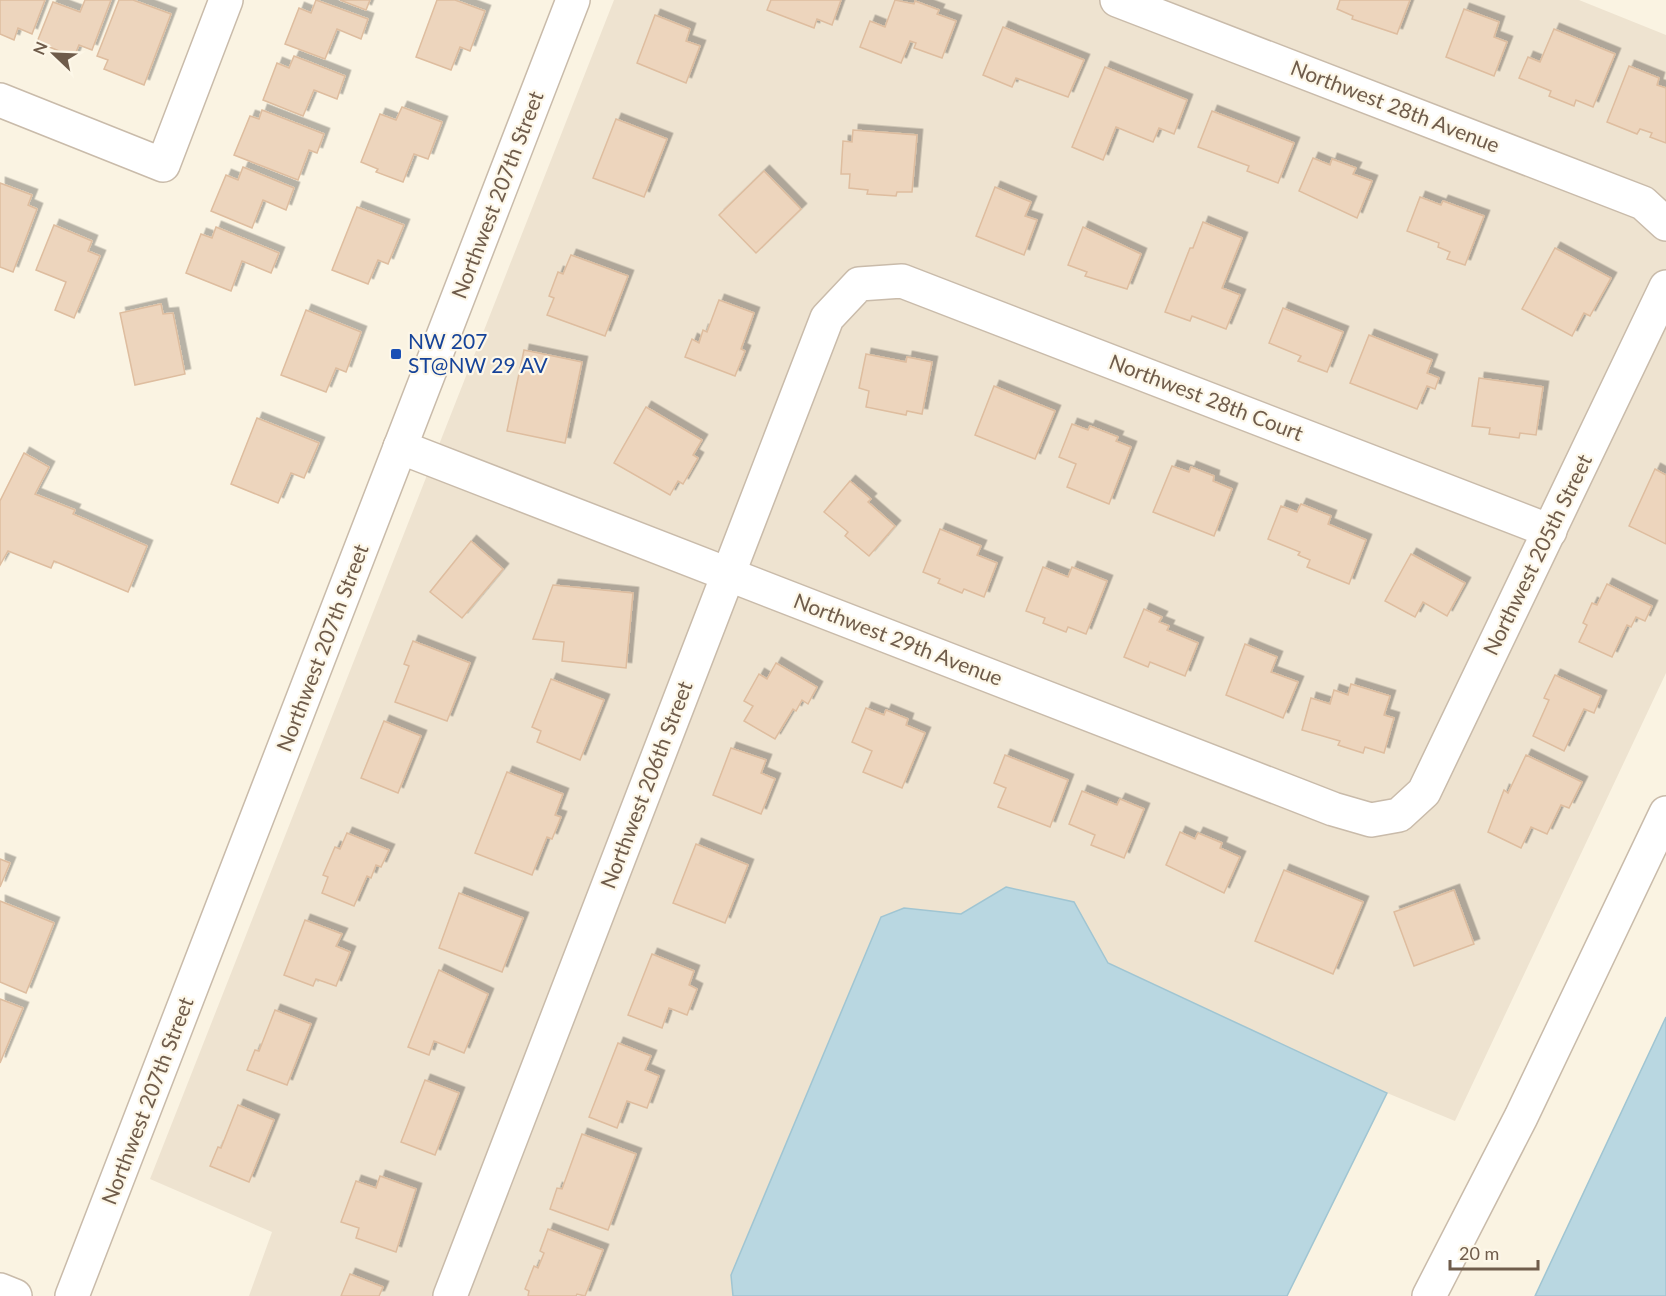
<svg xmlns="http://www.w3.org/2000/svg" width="1666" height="1296" font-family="Lato,sans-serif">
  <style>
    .residential { fill: #eee3d0 }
    .water { fill: #b9d7e1; stroke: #a0c5d2; stroke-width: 1.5 }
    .building { fill: #edd5bd; stroke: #debd9f; stroke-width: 1.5; filter: url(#shadow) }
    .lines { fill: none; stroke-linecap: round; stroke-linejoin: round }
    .minor-casing { stroke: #c9bbaa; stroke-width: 36 }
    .minor { stroke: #fff; stroke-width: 33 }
    .transit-dot { fill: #1a4fb4; stroke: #fdf7e8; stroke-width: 2 }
    .labels { text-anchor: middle; stroke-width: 4.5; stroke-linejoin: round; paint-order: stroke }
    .street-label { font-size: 21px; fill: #6f5c4b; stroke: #fdf7e8 }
    .transit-label { font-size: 21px; fill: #164399; stroke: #fdf7e8; text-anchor: start }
  </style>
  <defs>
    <filter id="shadow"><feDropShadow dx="5.5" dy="-5.5" stdDeviation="0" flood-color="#0004"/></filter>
  </defs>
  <rect width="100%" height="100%" fill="#faf3e2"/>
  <!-- residential -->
  <polygon class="residential" points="614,0 1579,0 1666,35 1666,673 1455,1121 1387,1093 1108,963 1074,902 1006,887 961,914 904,908 731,1275 733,1296 249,1296 272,1232 150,1179"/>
  <!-- water -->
  <g class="water">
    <polygon points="1006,887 1074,902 1108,963 1387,1093 1287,1296 733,1296 731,1275 881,917 904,908 961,914"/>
    <polygon points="1666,1017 1666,1296 1535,1296"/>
  </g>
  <!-- building -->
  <g class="building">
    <polygon points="0,0 45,0 32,34 18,28 14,40 0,34"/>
    <polygon points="85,0 111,0 92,50 79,45 74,57 37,42 53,2 80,12"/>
    <polygon points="119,0 133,0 171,14 144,85 104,69 108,60 97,56"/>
    <polygon points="316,0 368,19 361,39 337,29 325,59 285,44 299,8 311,13"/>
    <polygon points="340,0 370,0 366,10"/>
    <polygon points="437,0 455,0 485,11 470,51 460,47 451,70 416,57"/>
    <polygon points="771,0 841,0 832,25 817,19 814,28 767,10"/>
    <polygon points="895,0 914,4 915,1 939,10 937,14 956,21 942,58 914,48 916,43 910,41 901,63 860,47 870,21 885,27"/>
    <polygon points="1340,0 1410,0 1397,34 1352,19 1353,16 1337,9"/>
    <polygon points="1464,9 1499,22 1494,37 1507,42 1494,76 1446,57"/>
    <polygon points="655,15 690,29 686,41 700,46 686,83 637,63"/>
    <polygon points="1003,27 1084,60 1068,97 1016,78 1012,87 983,75"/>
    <polygon points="1554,29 1615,54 1593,107 1576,100 1574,106 1549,96 1551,91 1519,78 1528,57 1540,62"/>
    <polygon points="294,56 345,76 337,99 314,90 303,116 263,100 277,63 289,68"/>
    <polygon points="1629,66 1659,78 1657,85 1666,88 1666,143 1650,137 1652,133 1640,129 1637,134 1607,122"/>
    <polygon points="1105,67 1187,100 1174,134 1159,128 1153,142 1116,127 1103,160 1072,147"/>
    <polygon points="402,107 442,122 428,159 414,154 403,182 376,172 378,169 361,162 380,114 396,120"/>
    <polygon points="262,110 324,134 317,153 309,150 298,180 234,155 250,116 259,119"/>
    <polygon points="1212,111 1294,143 1278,183 1247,171 1249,166 1198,147"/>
    <polygon points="616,119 667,139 644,197 593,178"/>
    <polygon points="853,130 917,135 912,192 897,192 896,196 867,194 868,190 849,188 850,174 841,174 843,141 852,142"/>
    <polygon points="1313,158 1330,165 1332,159 1356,168 1353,174 1372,181 1357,218 1299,191"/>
    <polygon points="243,167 294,188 286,210 263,200 252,228 211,211 226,175 238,180"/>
    <polygon points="764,171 801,209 756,253 719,215"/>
    <polygon points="0,183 32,195 28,205 37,209 13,272 0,267"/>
    <polygon points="995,187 1031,202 1025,216 1037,220 1024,255 976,236"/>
    <polygon points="1420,197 1441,205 1443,201 1484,216 1465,265 1447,259 1450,252 1438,247 1439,243 1407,231"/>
    <polygon points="357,207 404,225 388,264 378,260 368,284 332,270"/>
    <polygon points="1203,222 1242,238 1222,288 1240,295 1226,329 1192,316 1190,321 1165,312 1190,248 1193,248"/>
    <polygon points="54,225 92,241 88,251 100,256 74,318 55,310 66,282 36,270"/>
    <polygon points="216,227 279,253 271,273 242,261 231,291 186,273 201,234 212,238"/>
    <polygon points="1083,227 1141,254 1127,289 1085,276 1087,272 1068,265"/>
    <polygon points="1555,248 1611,278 1590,316 1584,313 1572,336 1522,309"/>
    <polygon points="571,255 628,276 605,336 547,315 554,298 549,296 558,272 563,274"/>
    <polygon points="719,300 754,313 741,349 745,351 735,376 685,357 692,339 699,343 703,330 707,332"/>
    <polygon points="161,304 163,314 173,313 185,374 135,385 120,313"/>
    <polygon points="1283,308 1343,332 1327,372 1298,361 1301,356 1269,343"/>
    <polygon points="306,310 361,332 346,372 336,368 326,392 281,375"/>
    <polygon points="1369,335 1432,360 1427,373 1439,378 1435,389 1427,386 1417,409 1350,383"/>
    <polygon points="524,350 582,362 565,443 507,431"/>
    <polygon points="866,354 906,362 907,357 932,362 922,414 907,411 906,415 866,407 869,391 859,388"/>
    <polygon points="1479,378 1543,387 1536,435 1520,433 1519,438 1489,434 1490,428 1472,426"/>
    <polygon points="994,386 1055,411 1035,459 975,435"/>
    <polygon points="646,407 702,440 693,455 698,458 683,484 678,481 670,495 614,463"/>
    <polygon points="257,418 319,443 304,478 291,473 278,503 231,484"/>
    <polygon points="1072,424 1088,430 1090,426 1118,437 1116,441 1131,447 1109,504 1067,487 1076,464 1059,457"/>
    <polygon points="24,453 49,467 35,494 75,510 73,514 147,546 128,592 54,561 51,568 8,551 0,565 0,501"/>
    <polygon points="1172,466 1189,472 1191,467 1214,476 1213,481 1232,489 1214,536 1153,512"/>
    <polygon points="1655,469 1666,475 1666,544 1629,526"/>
    <polygon points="850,481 871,499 868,502 895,526 869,556 845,536 848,532 824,512"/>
    <polygon points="1301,504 1331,516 1328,524 1366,540 1349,584 1307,567 1310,560 1298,555 1300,552 1268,539 1281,506 1297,512"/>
    <polygon points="940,529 981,546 977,555 997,563 984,597 964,589 962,593 938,583 940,579 923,572"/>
    <polygon points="471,541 503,569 462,618 430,592"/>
    <polygon points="1411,554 1465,583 1447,616 1423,602 1415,617 1385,601"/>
    <polygon points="1043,567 1068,577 1072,567 1107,581 1086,634 1068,627 1066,632 1043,623 1045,618 1026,611"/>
    <polygon points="1607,584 1652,606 1645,621 1636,617 1631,627 1627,625 1612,657 1579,642 1587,625 1583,623 1592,603 1597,605"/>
    <polygon points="553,585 633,593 626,668 562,661 564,642 533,639"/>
    <polygon points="1144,609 1162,617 1159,622 1169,626 1167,630 1198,643 1185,676 1150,662 1148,667 1124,657"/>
    <polygon points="413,641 470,663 447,721 395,702 409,666 404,664"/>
    <polygon points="1245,644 1277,657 1271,672 1298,682 1283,718 1226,695"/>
    <polygon points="776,663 817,687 808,704 802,700 796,711 793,709 775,739 744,721 753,706 744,701 759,674 767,679"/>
    <polygon points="1555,675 1601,696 1594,713 1584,709 1564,751 1533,736 1549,700 1544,698"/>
    <polygon points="551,679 604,700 580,760 537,742 541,731 532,727"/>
    <polygon points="1351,684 1390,696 1384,715 1394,718 1384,753 1365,747 1363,753 1338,745 1340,741 1302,730 1311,698 1330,704 1334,690 1348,695"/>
    <polygon points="866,708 884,715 886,710 908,719 906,725 925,733 902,788 863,772 872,751 852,742"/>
    <polygon points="384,721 421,736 398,793 361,778"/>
    <polygon points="731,748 766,760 761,773 775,779 761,814 713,795"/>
    <polygon points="1005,755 1068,780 1050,827 998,807 1006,788 994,783"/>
    <polygon points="1526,755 1582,782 1569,808 1561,805 1547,834 1531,827 1521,848 1488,832 1504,790 1508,793"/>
    <polygon points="507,772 563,794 555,815 561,817 552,839 547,837 532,875 475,853"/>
    <polygon points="1082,791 1117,805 1120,799 1144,809 1124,858 1091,845 1095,835 1069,824"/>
    <polygon points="1180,832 1195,839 1198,833 1222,843 1220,848 1240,857 1224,893 1166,865"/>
    <polygon points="347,833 389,850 381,867 376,865 371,878 367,876 354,906 322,893 328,877 323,875 335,847 340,849"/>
    <polygon points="696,844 748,865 725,923 673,903"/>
    <polygon points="0,859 10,863 0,887"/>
    <polygon points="1284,870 1363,902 1333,974 1255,941"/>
    <polygon points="1454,890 1474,944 1414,966 1394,912"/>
    <polygon points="459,893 523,918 502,972 439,948"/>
    <polygon points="0,901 54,923 26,993 0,982"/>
    <polygon points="305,920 342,934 336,946 350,952 336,986 316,979 313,986 284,975"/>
    <polygon points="652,954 694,971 689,985 697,989 687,1015 669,1008 662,1028 628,1015"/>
    <polygon points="439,970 488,994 464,1053 434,1041 429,1055 408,1047"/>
    <polygon points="0,999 23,1008 0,1063"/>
    <polygon points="275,1010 311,1024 287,1085 247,1070 255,1050 259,1051"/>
    <polygon points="618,1043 651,1056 645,1070 659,1076 647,1108 627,1101 617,1128 589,1117"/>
    <polygon points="425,1080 459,1093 435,1155 401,1142"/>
    <polygon points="238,1105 274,1120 249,1182 210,1166 218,1147 221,1148"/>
    <polygon points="582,1134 636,1154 608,1230 550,1209 557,1188 562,1189"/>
    <polygon points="380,1176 416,1189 396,1252 356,1238 359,1228 341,1222 356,1181 376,1188"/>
    <polygon points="548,1229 603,1250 585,1296 577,1294 576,1296 528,1296 529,1291 525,1289 534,1266 538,1268 544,1253 540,1251"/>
    <polygon points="350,1274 383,1287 379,1296 341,1296"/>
  </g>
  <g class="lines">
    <!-- minor casing -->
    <g class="minor-casing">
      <g id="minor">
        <polyline points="1117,0 1643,203 1666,224"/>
        <polyline points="0,100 163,165 226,0"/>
        <polyline points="400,447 1333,809 1371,820 1399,815 1424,792 1666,287"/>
        <polyline points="0,1290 15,1296"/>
        <polyline points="72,1296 573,0"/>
        <polyline points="450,1296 827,318 859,284 902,281 1550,531"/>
        <polyline points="1429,1296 1521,1117 1666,813"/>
      </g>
    </g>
    <!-- minor -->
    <use href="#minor" class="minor"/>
  </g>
  <!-- markers -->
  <rect class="transit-dot" x="390" y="348" width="12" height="12" rx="3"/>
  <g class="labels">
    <!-- street labels -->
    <g class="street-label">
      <text transform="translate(1395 107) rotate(21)" y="7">Northwest 28th Avenue</text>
      <text transform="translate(498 195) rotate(-69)" y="7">Northwest 207th Street</text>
      <text transform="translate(1206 398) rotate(21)" y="7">Northwest 28th Court</text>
      <text transform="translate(1538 555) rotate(-64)" y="7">Northwest 205th Street</text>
      <text transform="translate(898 640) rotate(21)" y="7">Northwest 29th Avenue</text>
      <text transform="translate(323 648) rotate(-69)" y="7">Northwest 207th Street</text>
      <text transform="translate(647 785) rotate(-69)" y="7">Northwest 206th Street</text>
      <text transform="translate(148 1101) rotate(-69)" y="7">Northwest 207th Street</text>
    </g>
    <!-- transit labels -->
    <g class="transit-label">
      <text x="408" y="349">NW 207<tspan x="408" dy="24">ST@NW 29 AV</tspan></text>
    </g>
  </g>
  <!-- north arrow -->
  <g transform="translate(54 54) rotate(293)" stroke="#fdf7e8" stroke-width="4.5" paint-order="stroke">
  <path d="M0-4.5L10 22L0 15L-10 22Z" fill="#6f5c4b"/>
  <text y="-9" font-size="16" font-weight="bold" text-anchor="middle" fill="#6f5c4b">N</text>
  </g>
  <!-- scale -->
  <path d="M1450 1260v9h88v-9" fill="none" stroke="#6f5c4b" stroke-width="3"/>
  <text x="1459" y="1260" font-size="18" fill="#6f5c4b" stroke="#fdf7e8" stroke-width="4.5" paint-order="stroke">20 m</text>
</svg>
